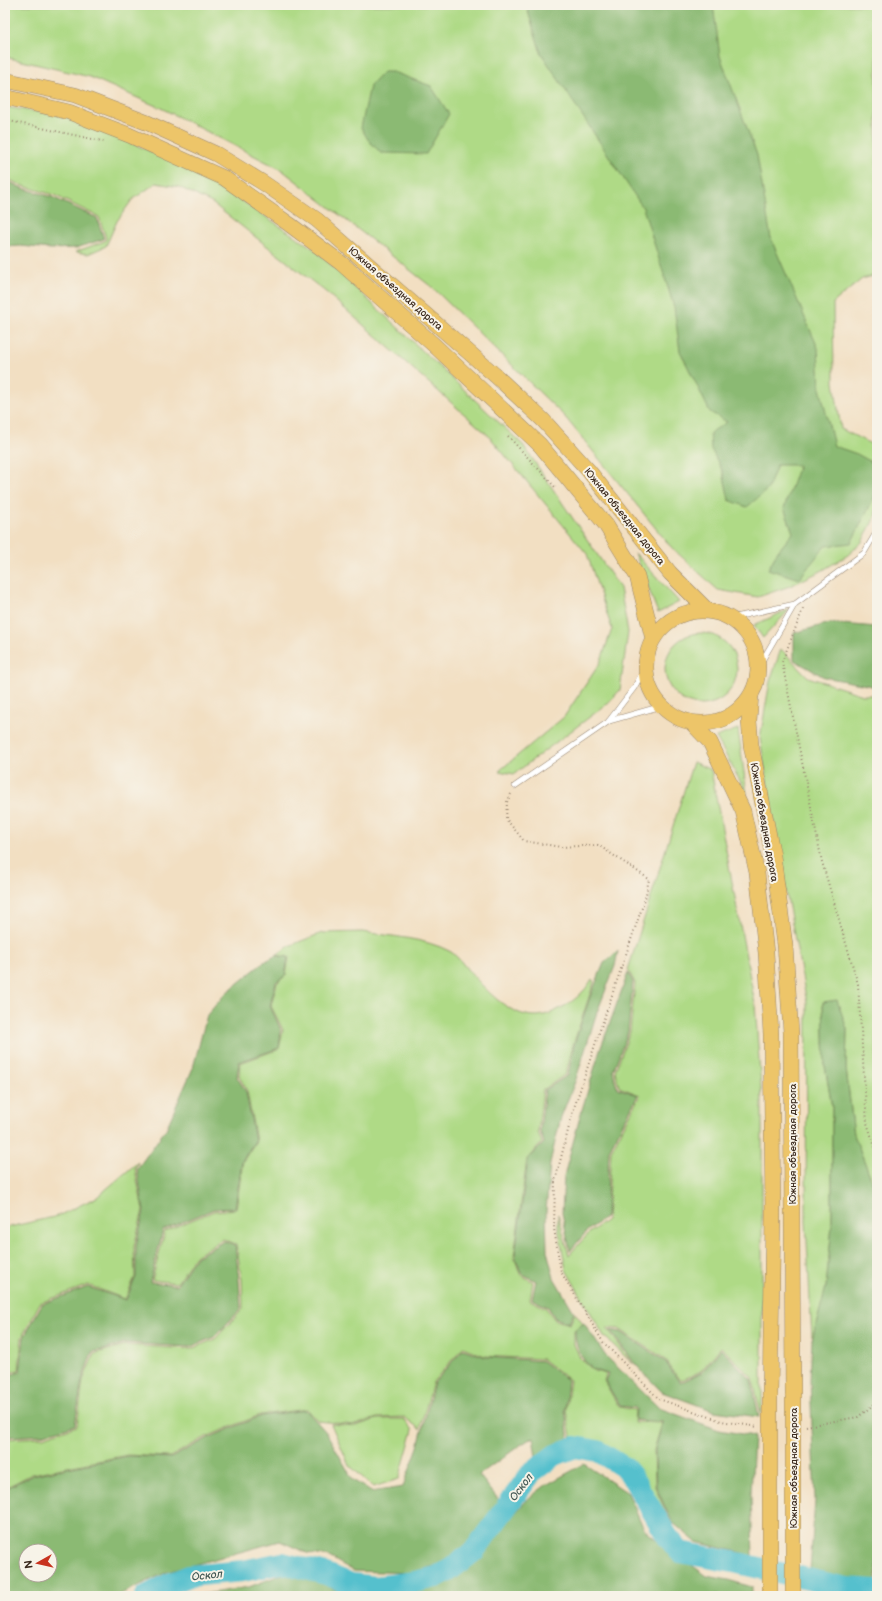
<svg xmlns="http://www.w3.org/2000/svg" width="882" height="1601" font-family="'Balsamiq Sans',sans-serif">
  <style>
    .green { fill: #afda86; stroke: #758252 }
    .forest { fill: #8bba73; stroke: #637248; fill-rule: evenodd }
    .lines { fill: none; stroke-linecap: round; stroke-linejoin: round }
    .river { stroke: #54c0cd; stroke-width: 22 }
    .lane-casing { stroke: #968470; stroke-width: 6 }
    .primary-casing { stroke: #968470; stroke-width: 16 }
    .path { stroke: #968470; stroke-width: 2; stroke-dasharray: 1 3; stroke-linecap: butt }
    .lane { stroke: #fff; stroke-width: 5 }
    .primary { stroke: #edc569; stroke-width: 15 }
    .primary-bridge-casing { stroke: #968470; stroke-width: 16; stroke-linecap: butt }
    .primary-bridge { stroke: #edc569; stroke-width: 15 }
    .labels { text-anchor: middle; stroke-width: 4; stroke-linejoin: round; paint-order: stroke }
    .street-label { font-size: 10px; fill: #3b2a1e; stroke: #f7f3e8 }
    .water-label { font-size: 11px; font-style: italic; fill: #425753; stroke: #f7f3e8 }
  </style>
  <rect width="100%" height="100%" fill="#f7f3e8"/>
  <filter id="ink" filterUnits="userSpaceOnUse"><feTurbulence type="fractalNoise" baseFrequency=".025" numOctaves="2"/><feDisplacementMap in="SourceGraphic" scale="8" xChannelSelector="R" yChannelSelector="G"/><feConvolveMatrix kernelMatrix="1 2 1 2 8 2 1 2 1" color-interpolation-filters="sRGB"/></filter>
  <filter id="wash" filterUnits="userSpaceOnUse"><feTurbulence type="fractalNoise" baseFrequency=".012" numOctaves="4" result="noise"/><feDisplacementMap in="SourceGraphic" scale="16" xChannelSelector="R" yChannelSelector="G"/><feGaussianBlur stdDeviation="0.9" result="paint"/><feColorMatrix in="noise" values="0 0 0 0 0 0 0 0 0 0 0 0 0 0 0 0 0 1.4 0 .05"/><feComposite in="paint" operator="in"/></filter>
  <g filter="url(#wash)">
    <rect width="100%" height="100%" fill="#f2dfc2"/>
    <!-- green -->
    <g class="green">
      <polygon points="5,5 877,5 877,275 862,279 833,303 834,382 841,429 871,444 877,452 877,509 875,517 862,542 848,555 823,570 790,586 758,597 718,590 671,547 565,417 433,288 282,170 163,109 90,77 5,57"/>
      <polygon points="5,107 66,116 196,170 314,249 523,445 620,588 628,632 620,690 607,704 514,774 499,771 564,717 600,663 612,629 587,554 489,436 327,293 212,203 179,187 156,183 132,200 117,221 106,246 88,254 75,252 105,241 106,238 99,217 54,195 23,186 5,178"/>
      <polygon points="635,553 679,602 658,613"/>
      <polygon points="790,609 763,638 754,625"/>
      <circle cx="701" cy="669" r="36"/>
      <polygon points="781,649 808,677 863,695 877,695 877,1194 854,1135 846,1069 847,1029 823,1002 825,1066 832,1107 832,1226 826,1288 812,1340 806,1221 807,1003 781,865 760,738 770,681"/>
      <polygon points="738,729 747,794 716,737"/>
      <polygon points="693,762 711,770 755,1004 762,1101 762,1418 752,1377 721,1347 701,1371 680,1381 665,1359 619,1329 607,1328 633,1364 604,1336 566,1270 558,1227 558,1214 569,1255 589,1233 607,1220 611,1151 640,1095 619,1087 615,1071 630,1032 635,983 628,970"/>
      <path d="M362 932C389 936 426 938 451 952 457 956 463 964 468 970 492 996 521 1031 559 1009 573 1002 584 993 592 979L594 982 573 1045 566 1074 543 1090 538 1132 542 1143 527 1159 514 1256 520 1274 533 1282 530 1300 546 1308 555 1320 570 1324 575 1313 583 1323 574 1330V1344L580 1358 594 1371 606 1374 604 1381 619 1407 635 1410 634 1422 662 1423 654 1450 655 1487 670 1521C660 1506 648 1482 636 1469 623 1455 591 1440 572 1442L566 1410 570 1380 542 1359 485 1356 463 1347 433 1382 420 1429 404 1417 377 1418 355 1425 318 1421 307 1409 260 1415 206 1437 170 1457 127 1455 32 1474 5 1488V1439L43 1437 77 1426 83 1380 94 1354 125 1345 191 1349 215 1339 243 1309 242 1280 236 1244 223 1239 195 1256 177 1283 152 1280 165 1231 214 1211 236 1209 243 1161 256 1141 247 1091 239 1076 240 1063 279 1049 283 1030 271 1006 277 983 286 975 289 957 276 955 291 945 322 933Z"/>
      <polygon points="138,1162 135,1169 143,1210 134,1247 135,1277 125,1299 88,1285 40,1303 22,1337 19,1370 5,1374 5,1228 58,1216 97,1197"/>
      <polygon points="377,1419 404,1419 413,1430 399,1479 373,1487 349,1465 331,1424 356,1426"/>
    </g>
    <!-- forest -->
    <g class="forest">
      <polygon points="526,5 713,5 720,56 757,155 771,239 818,348 820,388 834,446 857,454 877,465 877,489 875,496 851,543 825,546 799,579 768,569 778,551 793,533 784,508 799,465 777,465 768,489 747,507 729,500 723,472 711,449 710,433 727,422 710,412 680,351 674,307 643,208 541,53"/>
      <polygon points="383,72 393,72 431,86 449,114 426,154 381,153 369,141 361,128 370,86"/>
      <polygon points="5,180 22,188 52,197 97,218 104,239 76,248 51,249 21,246 5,247"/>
      <polygon points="830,623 877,627 877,687 824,677 794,660 794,633"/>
      <polygon points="618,951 615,966 596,1015 576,1079 561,1117 550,1163 546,1211 547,1251 554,1278 574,1312 569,1323 555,1318 548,1307 532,1299 536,1281 521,1273 515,1255 528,1159 544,1143 540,1131 545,1090 568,1075 574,1045 590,997 604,963"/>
      <polygon points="275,956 288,957 285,976 276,982 270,1006 281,1030 279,1048 239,1062 237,1077 246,1092 255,1141 242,1161 235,1208 214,1209 163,1230 150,1282 177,1285 196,1257 224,1241 235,1245 239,1280 241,1309 214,1337 190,1347 125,1343 103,1350 92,1352 82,1380 75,1425 41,1435 5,1437 5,1376 20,1372 24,1337 42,1304 88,1287 126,1300 136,1277 136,1246 144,1211 137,1169 166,1129 193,1068 207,1015 226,993 264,962"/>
      <polygon points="628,973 633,982 628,1032 613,1071 617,1088 638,1095 609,1150 606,1217 587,1231 570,1251 562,1213 564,1176 581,1113 600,1050"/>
      <polygon points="837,1000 847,1029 846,1069 854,1135 877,1194 877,1581 850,1579 810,1571 815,1500 810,1380 812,1340 826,1287 832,1226 832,1107 825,1066 823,1002"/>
      <path d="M584 1323 605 1355 659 1408 719 1430 754 1436 751 1495 753 1557 739 1552 696 1542 672 1522 656 1487 655 1449 663 1422 635 1420 636 1408 620 1406 605 1381 608 1374C604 1372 597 1372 593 1369 580 1359 575 1346 575 1330Z"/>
      <polygon points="610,1330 621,1332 665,1361 680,1383 702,1372 721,1349 751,1379 759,1417 714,1411 662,1392 635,1364"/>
      <path d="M463 1349 485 1357 542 1361 568 1380 565 1410 570 1450H559L537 1464 533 1437 519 1446 479 1475 506 1509 464 1557 411 1573 354 1571 329 1557 307 1553 280 1541 167 1572 117 1596H5V1489L33 1475 128 1456 171 1458 208 1438 261 1416 306 1410 326 1432 353 1480 371 1492 403 1487 418 1447 434 1383ZM26 1551H50V1575H26Z"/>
      <polygon points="584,1464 628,1493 644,1529 659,1542 707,1576 728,1580 752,1587 752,1596 192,1596 249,1587 296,1569 336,1590 357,1595 405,1594 453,1578 489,1548 501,1528 529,1498 546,1485"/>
    </g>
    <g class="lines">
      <!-- river -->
      <polyline class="river" points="146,1596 169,1584 189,1576 243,1571 282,1563 326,1574 351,1584 376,1587 415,1582 436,1577 451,1569 474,1551 532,1472 555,1455 575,1447 598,1451 625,1468 631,1475 667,1536 680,1552 738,1563 847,1588 877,1590"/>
    </g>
  </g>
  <g filter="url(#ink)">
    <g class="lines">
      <!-- lane casing -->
      <g class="lane-casing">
        <g id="lane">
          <polyline points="731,618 795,604 864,553 877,531"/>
          <polyline points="759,666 795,604"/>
          <polyline points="609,721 662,706"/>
          <polyline points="515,786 608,722 634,688 646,666"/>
        </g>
      </g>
      <!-- primary casing -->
      <g class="primary-casing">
        <g id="primary">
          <polyline points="5,80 75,95 148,123 216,154 265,184 317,220 496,376 543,420 588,470 670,573 707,610"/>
          <polyline points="5,97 69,112 129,135 224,178 289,224 341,263 434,345 540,445 606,525 637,576 653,639"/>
          <circle cx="702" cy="667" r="56"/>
          <polyline points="751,695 749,721 751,745 773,856 785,945 791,1033 793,1397"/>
          <polyline points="692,723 710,742 743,811 757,873 766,953 771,1034 773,1215 770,1396"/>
        </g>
      </g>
      <!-- path -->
      <g class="path">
        <polyline points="5,120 106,142"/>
        <polyline points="508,436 555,487"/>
        <polyline points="803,609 782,662 822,862 858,984 867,1123 877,1153"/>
        <polyline points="511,794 507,802 506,819 524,841 561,847 598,845 649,879 645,899 599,1033 573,1111 555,1181 554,1229 561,1272 603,1342 659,1399 721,1421 758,1427"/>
        <polyline points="806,1426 858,1417 877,1402"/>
      </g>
      <!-- lane -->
      <use href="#lane" class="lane"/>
      <!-- primary -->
      <use href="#primary" class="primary"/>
      <!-- primary-bridge casing -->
      <g class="primary-bridge-casing">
        <g id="primary-bridge">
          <polyline points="770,1396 770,1596"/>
          <polyline points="793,1397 793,1596"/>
        </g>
      </g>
      <!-- primary-bridge -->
      <use href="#primary-bridge" class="primary-bridge"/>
    </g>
  </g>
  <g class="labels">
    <!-- street labels -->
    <g class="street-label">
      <text transform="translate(396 288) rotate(41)" y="4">Южная объездная дорога</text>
      <text transform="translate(625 516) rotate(51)" y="4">Южная объездная дорога</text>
      <text transform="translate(765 822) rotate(80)" y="4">Южная объездная дорога</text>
      <text transform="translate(792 1144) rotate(-90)" y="4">Южная объездная дорога</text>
      <text transform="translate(793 1468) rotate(-90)" y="4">Южная объездная дорога</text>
    </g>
    <!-- water labels -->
    <g class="water-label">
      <text transform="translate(521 1487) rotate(-53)" y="4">Оскол</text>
      <text transform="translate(207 1575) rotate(-6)" y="4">Оскол</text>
    </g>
  </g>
  <!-- margin -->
  <rect width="882" height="1601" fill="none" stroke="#f7f3e8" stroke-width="20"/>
  <!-- north arrow -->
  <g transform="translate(38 1563) rotate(262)"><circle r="19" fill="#f7f3e8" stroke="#aca397"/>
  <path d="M0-3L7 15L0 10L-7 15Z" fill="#c8321e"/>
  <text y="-6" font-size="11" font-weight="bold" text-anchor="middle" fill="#3b2a1e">N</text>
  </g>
</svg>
